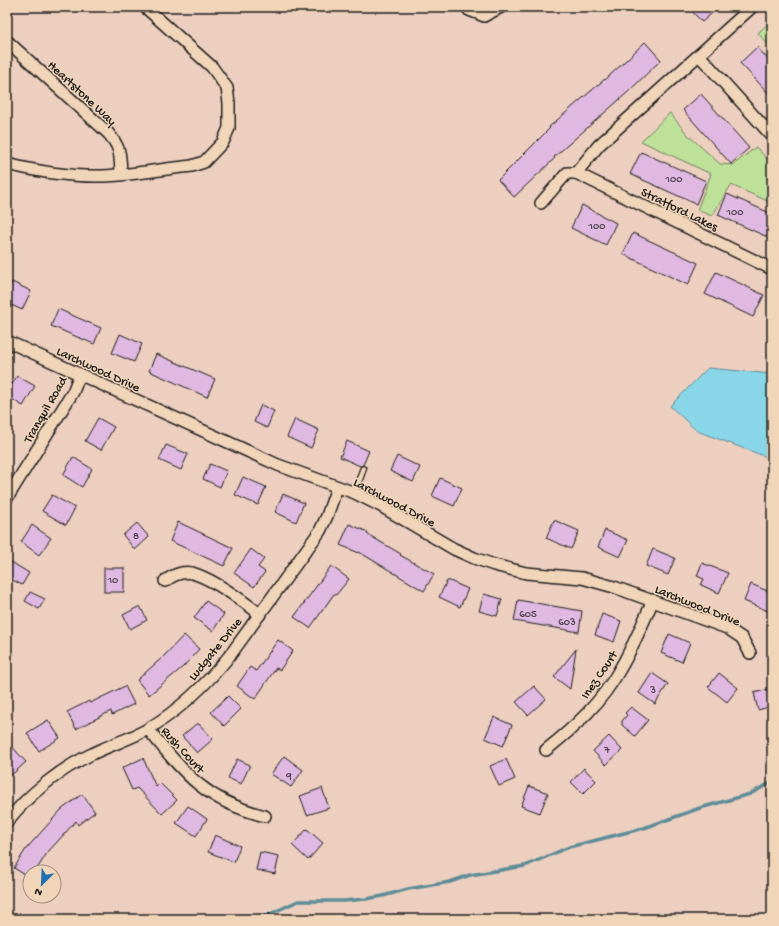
<svg xmlns="http://www.w3.org/2000/svg" width="779" height="926" font-family="'Gochi Hand',sans-serif">
  <style>
    .green { fill: #bee19a; stroke: #6d7e5b }
    .water { fill: #89d6e8; stroke: #5d8c96 }
    .lines { fill: none; stroke-linecap: round; stroke-linejoin: round }
    .stream { stroke: #5d8c96; stroke-width: 3.5 }
    .building { fill: #dfb9e1; stroke: #1c1c1c }
    .service-casing { stroke: #1c1c1c; stroke-width: 8 }
    .minor-casing { stroke: #1c1c1c; stroke-width: 14 }
    .service { stroke: #f1d5b8; stroke-width: 5.5 }
    .minor { stroke: #f1d5b8; stroke-width: 11 }
    .labels { text-anchor: middle; stroke-width: 3; stroke-linejoin: round; paint-order: stroke }
    .number-label { font-size: 11px; fill: #4d434d }
    .street-label { font-size: 13px; fill: #1c1c1c; stroke: #f1d5b8 }
  </style>
  <rect width="100%" height="100%" fill="#edcfc0"/>
  <filter id="ink" filterUnits="userSpaceOnUse"><feTurbulence type="fractalNoise" baseFrequency=".025" numOctaves="2"/><feDisplacementMap in="SourceGraphic" scale="8" xChannelSelector="R" yChannelSelector="G"/><feConvolveMatrix kernelMatrix="1 2 1 2 8 2 1 2 1" color-interpolation-filters="sRGB"/></filter>
  <g filter="url(#ink)">
    <!-- green -->
    <g class="green">
      <polygon points="772,20 772,49 758,33"/>
      <polygon points="670,113 688,135 720,164 733,165 756,147 768,160 772,159 772,203 731,185 712,216 697,210 711,174 641,141"/>
    </g>
    <!-- water -->
    <polygon class="water" points="708,368 772,374 772,459 697,431 670,406"/>
    <g class="lines">
      <!-- stream -->
      <polyline class="stream" points="259,919 298,901 344,901 366,899 383,896 408,889 450,882 470,875 525,866 569,847 644,828 700,808 750,794 772,782"/>
    </g>
    <!-- building -->
    <g class="building">
      <polygon points="688,7 719,7 702,22"/>
      <polygon points="645,42 661,60 627,93 554,157 555,158 514,197 498,180 550,128 549,127 605,79 605,80"/>
      <polygon points="757,47 772,64 772,97 740,63"/>
      <polygon points="701,94 749,148 731,164 683,110"/>
      <polygon points="641,152 706,181 696,204 630,174"/>
      <polygon points="727,194 772,214 772,239 718,215"/>
      <polygon points="582,205 616,223 606,245 571,228"/>
      <polygon points="633,233 698,263 688,285 623,254"/>
      <polygon points="716,272 764,295 753,317 705,294"/>
      <polygon points="12,282 31,291 22,310 7,303 7,294"/>
      <polygon points="58,309 101,328 94,344 51,326"/>
      <polygon points="120,334 142,344 134,362 112,353"/>
      <polygon points="156,354 215,379 207,397 149,371"/>
      <polygon points="17,376 35,386 23,406 7,396 7,393"/>
      <polygon points="261,405 274,411 267,428 254,422"/>
      <polygon points="98,418 114,427 101,450 85,441"/>
      <polygon points="295,419 319,430 311,448 287,437"/>
      <polygon points="347,441 369,451 363,465 360,466 340,457"/>
      <polygon points="166,445 188,454 181,470 159,460"/>
      <polygon points="397,456 420,467 413,482 390,471"/>
      <polygon points="73,457 92,469 82,487 63,475"/>
      <polygon points="210,464 227,471 220,487 203,479"/>
      <polygon points="243,477 266,487 258,505 235,495"/>
      <polygon points="440,478 462,488 454,506 432,496"/>
      <polygon points="283,494 304,503 296,522 275,512"/>
      <polygon points="52,495 75,508 66,525 42,511"/>
      <polygon points="554,520 579,531 571,549 546,538"/>
      <polygon points="178,522 233,548 224,566 170,541"/>
      <polygon points="137,523 149,537 135,550 123,535"/>
      <polygon points="349,524 368,532 367,534 401,554 400,555 434,574 424,591 359,552 359,553 340,545"/>
      <polygon points="32,525 51,538 39,555 21,542"/>
      <polygon points="605,530 628,540 620,557 598,547"/>
      <polygon points="251,549 264,559 258,567 265,572 254,587 234,573"/>
      <polygon points="653,549 675,558 668,575 646,566"/>
      <polygon points="11,562 29,573 22,585 7,577 7,568"/>
      <polygon points="702,563 728,573 719,593 701,585 704,579 697,576"/>
      <polygon points="331,566 349,579 336,595 334,594 310,628 294,617"/>
      <rect x="104" y="568" width="20" height="24"/>
      <polygon points="447,581 450,581 468,589 460,607 439,597"/>
      <polygon points="751,584 772,593 772,602 768,611 744,601"/>
      <polygon points="30,592 45,599 39,609 25,601"/>
      <polygon points="484,594 502,599 497,616 479,611"/>
      <polygon points="518,600 582,611 579,632 514,621"/>
      <polygon points="206,601 224,614 213,631 194,618"/>
      <polygon points="140,606 147,620 130,629 123,615"/>
      <polygon points="602,614 621,621 614,642 595,635"/>
      <polygon points="669,634 690,643 682,662 661,653"/>
      <polygon points="184,635 199,649 183,667 149,695 137,680 164,656"/>
      <polygon points="278,640 293,651 280,670 276,668 255,699 237,686 250,667 256,671"/>
      <polygon points="576,649 570,689 554,677"/>
      <polygon points="652,673 668,684 655,704 639,693"/>
      <polygon points="719,673 738,688 727,702 708,687"/>
      <polygon points="125,686 134,704 112,715 111,711 76,729 67,712 89,701 90,703"/>
      <polygon points="534,686 546,699 528,715 516,702"/>
      <polygon points="769,689 772,706 758,710 754,693"/>
      <polygon points="228,696 241,709 224,726 211,712"/>
      <polygon points="631,707 648,720 635,736 622,725 622,721 627,715 625,713"/>
      <polygon points="494,717 512,725 503,746 485,738"/>
      <polygon points="48,720 60,738 39,751 27,733"/>
      <polygon points="196,724 199,724 213,739 197,753 182,736"/>
      <polygon points="609,736 622,750 606,765 593,751"/>
      <polygon points="7,741 26,762 7,779"/>
      <polygon points="284,756 303,770 291,787 271,774"/>
      <polygon points="143,758 156,787 160,783 177,800 162,814 137,788 132,790 122,768"/>
      <polygon points="237,759 250,765 241,784 228,778"/>
      <polygon points="506,759 515,779 499,786 490,766"/>
      <polygon points="584,768 596,781 583,794 571,782"/>
      <polygon points="529,786 548,793 540,813 521,806"/>
      <polygon points="322,788 329,808 307,815 300,796"/>
      <polygon points="82,794 95,812 78,825 76,821 47,853 35,872 30,872 30,878 14,868 26,849 61,810"/>
      <polygon points="188,806 207,819 196,836 176,823"/>
      <polygon points="307,829 323,843 308,860 292,845"/>
      <polygon points="215,835 240,846 234,862 208,852"/>
      <polygon points="260,852 279,856 275,874 256,870"/>
    </g>
    <g class="lines">
      <!-- service casing -->
      <g class="service-casing">
        <polyline id="service" points="355,493 363,469"/>
      </g>
      <!-- minor casing -->
      <g class="minor-casing">
        <g id="minor">
          <polyline points="467,7 469,10 484,16 501,7"/>
          <polyline points="752,7 599,145 576,173 772,269"/>
          <path d="M7 41 108 133C121 148 120 154 121 174"/>
          <polyline points="699,55 772,136"/>
          <path d="M7 164C39 172 70 177 103 176 133 175 162 169 192 166L204 162 223 142 229 128V103L227 88 212 67 145 7"/>
          <polyline points="541,203 567,173 576,173"/>
          <polyline points="7,341 278,465 355,493 379,505 454,549 474,558 494,565 526,573 582,578 614,587 727,628 742,638 750,653"/>
          <polyline points="7,498 73,392 80,374"/>
          <path d="M165 581C173 575 182 571 192 573 211 578 243 601 260 614"/>
          <path d="M148 729C185 774 205 801 265 816"/>
          <path d="M546 750C575 727 602 702 620 669 633 647 643 623 653 600"/>
          <path d="M7 822C27 795 62 768 92 754 110 745 130 739 148 729 181 709 207 684 231 654L320 531 327 516 337 487"/>
        </g>
      </g>
      <!-- service -->
      <use href="#service" class="service"/>
      <!-- minor -->
      <use href="#minor" class="minor"/>
    </g>
  </g>
  <g class="labels">
    <!-- number labels -->
    <g class="number-label">
      <text x="674" y="182">100</text>
      <text x="735" y="215">100</text>
      <text x="597" y="229">100</text>
      <text x="136" y="539">8</text>
      <text x="113" y="583">10</text>
      <text x="528" y="617">605</text>
      <text x="567" y="625">603</text>
      <text x="653" y="693">3</text>
      <text x="607" y="753">7</text>
      <text x="289" y="779">9</text>
    </g>
    <!-- street labels -->
    <g class="street-label">
      <text transform="translate(83 92) rotate(43)" y="5">Heartstone Way</text>
      <text transform="translate(680 208) rotate(26)" y="5">Stratford Lakes</text>
      <text transform="translate(99 368) rotate(25)" y="5">Larchwood Drive</text>
      <text transform="translate(44 409) rotate(-60)" y="5">Tranquil Road</text>
      <text transform="translate(395 501) rotate(28)" y="5">Larchwood Drive</text>
      <text transform="translate(698 604) rotate(22)" y="5">Larchwood Drive</text>
      <text transform="translate(214 648) rotate(-51)" y="5">Ludgate Drive</text>
      <text transform="translate(598 674) rotate(-56)" y="5">Inez Court</text>
      <text transform="translate(184 749) rotate(48)" y="5">Rush Court</text>
    </g>
  </g>
  <!-- margin -->
  <rect width="779" height="926" fill="none" stroke="#f1d5b8" stroke-width="24"/>
  <rect x="12" y="12" width="755" height="902" fill="none" stroke="#1c1c1c" stroke-width="1.5" filter="url(#ink)"/>
  <!-- north arrow -->
  <g transform="translate(42 884) rotate(204)"><circle r="19" fill="#f1d5b8" stroke="#9c8b7a"/>
  <path d="M0-3L7 15L0 10L-7 15Z" fill="#1f6fb2"/>
  <text y="-6" font-size="11" font-weight="bold" text-anchor="middle" fill="#1c1c1c">N</text>
  </g>
</svg>
